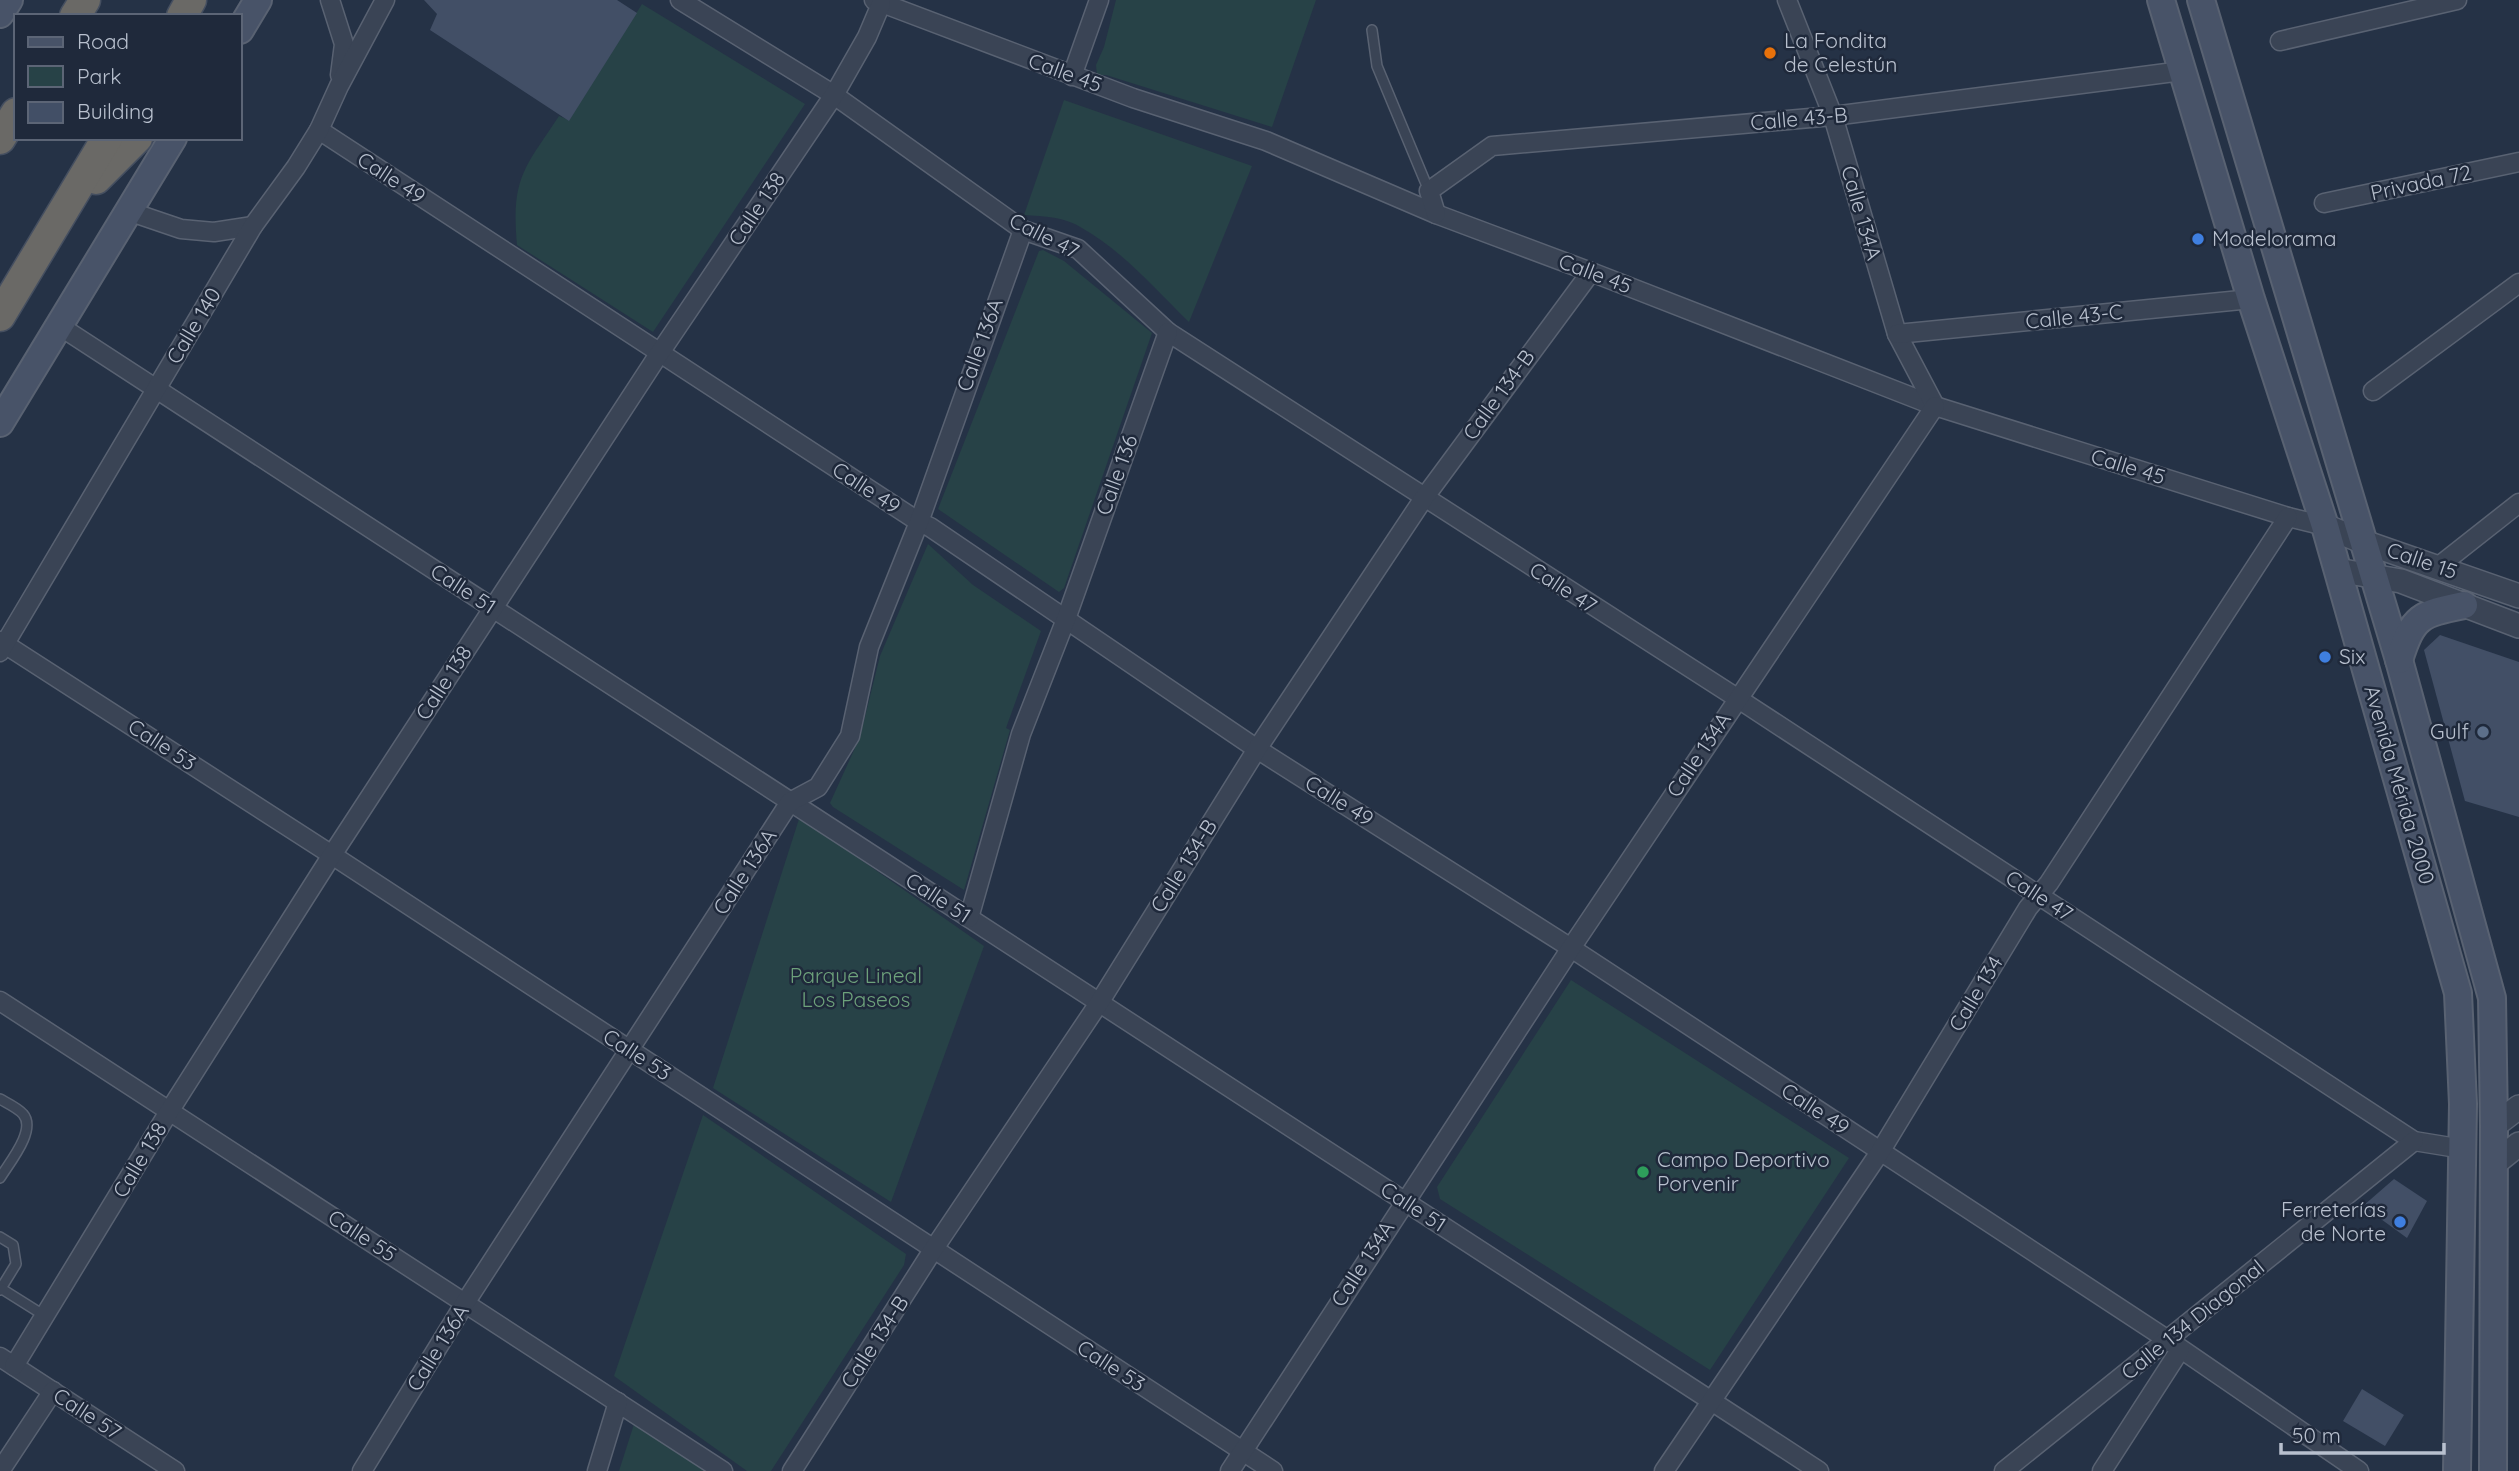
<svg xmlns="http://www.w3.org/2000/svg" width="2519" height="1471" font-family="Quicksand,sans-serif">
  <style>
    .green { fill: #274247 }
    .building { fill: #424f66 }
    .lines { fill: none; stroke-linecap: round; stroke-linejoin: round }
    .service-casing { stroke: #596272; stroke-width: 12 }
    .minor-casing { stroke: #596272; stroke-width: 21 }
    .tertiary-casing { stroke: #596272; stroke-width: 26 }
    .secondary-casing { stroke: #596272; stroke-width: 30 }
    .trunk-casing { stroke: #454f60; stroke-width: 33 }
    .service { stroke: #3a4455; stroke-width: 9 }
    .minor { stroke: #3a4455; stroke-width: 18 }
    .tertiary { stroke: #3a4455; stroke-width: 23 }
    .secondary { stroke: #485368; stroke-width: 26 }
    .trunk { stroke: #6a6966; stroke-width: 30 }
    .food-dot { fill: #e8710a; stroke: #1f293b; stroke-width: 2.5 }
    .shop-dot { fill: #3f7fe0; stroke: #1f293b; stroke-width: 2.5 }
    .service-dot { fill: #5c6f8a; stroke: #1f293b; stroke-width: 2.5 }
    .leisure-dot { fill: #2e9e5b; stroke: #1f293b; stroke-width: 2.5 }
    .labels { text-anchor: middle; stroke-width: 5; stroke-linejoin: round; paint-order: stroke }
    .poi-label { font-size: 21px; fill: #b8c0ce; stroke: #1f293b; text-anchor: start }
    .street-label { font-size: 21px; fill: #b8c0ce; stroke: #1f293b }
    .park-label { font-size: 21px; fill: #6da17b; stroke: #1f293b }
  </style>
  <rect width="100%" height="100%" fill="#253246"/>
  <!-- green -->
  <g class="green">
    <polygon points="1116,0 1316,0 1272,127 1106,75 1097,75 1096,65 1104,47"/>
    <path d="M642 4 805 104 653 332 517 245C511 178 524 169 559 116L569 120Z"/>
    <path d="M1064 100 1252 166 1189 322C1156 290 1123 251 1082 228 1065 217 1044 216 1024 215Z"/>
    <polygon points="1043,250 1064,261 1152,333 1064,588 1059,592 938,509 1039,251"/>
    <polygon points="928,544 973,585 1041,631 1006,728 1010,730 964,890 833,807 830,803 860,737 880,656"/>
    <polygon points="799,819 804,820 984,946 891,1202 713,1088"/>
    <polygon points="1571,980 1849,1158 1710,1370 1440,1199 1437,1187"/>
    <polygon points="703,1115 906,1254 904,1265 771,1471 747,1471 614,1376"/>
    <polygon points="635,1421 713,1471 619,1471"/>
  </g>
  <!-- building -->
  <g class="building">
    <polygon points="424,0 617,0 637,13 569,121 430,30 437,14"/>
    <polygon points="2440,635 2519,662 2519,817 2465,801 2424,650"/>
    <polygon points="2394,1179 2427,1201 2407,1238 2363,1206"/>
    <polygon points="2362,1389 2404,1415 2385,1446 2343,1421"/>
  </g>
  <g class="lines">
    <!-- service casing -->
    <g class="service-casing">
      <g id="service">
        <polyline points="1372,30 1377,66 1429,191"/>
        <path d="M0 1099C7 1103 18 1108 23 1114 37 1130 9 1163 0 1178"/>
        <polyline points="0,1237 13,1245 16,1264 0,1290"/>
        <polyline points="2,1289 45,1316"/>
      </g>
    </g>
    <!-- minor casing -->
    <g class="minor-casing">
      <g id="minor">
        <polyline points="330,0 344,44 340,75"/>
        <polyline points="680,0 834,95 1023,230 1078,249 1168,332 1737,698 2414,1141 2463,1149"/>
        <polyline points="874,0 1133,98 1266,141 1436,214 1591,272 1935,406 2288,517 2325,526"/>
        <polyline points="1787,0 1833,116 1897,334 1935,406"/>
        <polyline points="2280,41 2457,0"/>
        <polyline points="1072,76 1099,0"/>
        <polyline points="319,130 919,522 930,527 1257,749 1571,948 2168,1340 2359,1471"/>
        <polyline points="2324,203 2519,162"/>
        <polyline points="128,211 181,229 214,232 253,226"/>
        <polyline points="1436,214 1429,191 1492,146 1833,116 2182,71"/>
        <polyline points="58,325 1819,1471"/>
        <polyline points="1897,334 2251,299"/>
        <polyline points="2373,391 2519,283"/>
        <polyline points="2439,566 2519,503"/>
        <polyline points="0,641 332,855 1273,1471"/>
        <polyline points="0,652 253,226 296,167 319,130 339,86 385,0"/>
        <polyline points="969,918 1021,734 1066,619 1168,332"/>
        <polyline points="0,1001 723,1471"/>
        <polyline points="0,1357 175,1471"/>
        <polyline points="14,1366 170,1110 332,855 659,354 834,95 867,37 881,4"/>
        <polyline points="0,1471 53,1391"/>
        <polyline points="362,1471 465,1303 790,802 818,787 850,736 869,647 919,522 1023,230"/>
        <polyline points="597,1471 618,1402"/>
        <polyline points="792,1471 933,1250 1099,1003 1257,749 1424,498 1591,272"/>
        <polyline points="1230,1471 1571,948 1935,406"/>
        <polyline points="1664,1471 1880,1152 2028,908 2049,883 2288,517"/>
        <polyline points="2004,1471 2414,1141"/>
        <polyline points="2102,1471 2180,1350"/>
      </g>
    </g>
    <!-- tertiary casing -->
    <g class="tertiary-casing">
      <g id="tertiary">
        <polyline points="2325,526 2364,542 2519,596"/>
        <polyline points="2337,570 2401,581 2519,626"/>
        <polyline points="2494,1126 2519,1107"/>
        <polyline points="2494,1164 2519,1144"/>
      </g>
    </g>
    <!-- secondary casing -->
    <g class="secondary-casing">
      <g id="secondary">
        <polyline points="2161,0 2251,299 2325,526 2458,993 2463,1104 2457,1471"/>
        <polyline points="2201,0 2399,660 2492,998 2494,1126 2493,1471"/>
        <polyline points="0,14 9,0"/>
        <polyline points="240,30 258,0"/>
        <polyline points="0,423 173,138"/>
        <path d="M2399 660C2413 616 2420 614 2464 605"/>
      </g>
    </g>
    <!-- trunk casing -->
    <g class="trunk-casing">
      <g id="trunk">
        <polyline points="75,16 85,0"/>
        <polyline points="182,16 191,0"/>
        <polyline points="0,139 16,113"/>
        <polyline points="96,179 137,138"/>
        <polyline points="0,316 107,138"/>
      </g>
    </g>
    <!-- service -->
    <use href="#service" class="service"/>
    <!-- minor -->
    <use href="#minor" class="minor"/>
    <!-- tertiary -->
    <use href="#tertiary" class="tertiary"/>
    <!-- secondary -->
    <use href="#secondary" class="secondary"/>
    <!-- trunk -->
    <use href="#trunk" class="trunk"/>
  </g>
  <!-- markers -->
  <circle class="food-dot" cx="1770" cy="53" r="7"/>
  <g class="shop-dot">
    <circle cx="2198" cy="239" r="7"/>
    <circle cx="2325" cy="657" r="7"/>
    <circle cx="2400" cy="1222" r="7"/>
  </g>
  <circle class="service-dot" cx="2483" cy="732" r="7"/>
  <circle class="leisure-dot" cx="1643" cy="1172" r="7"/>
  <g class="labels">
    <!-- poi labels -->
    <g class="poi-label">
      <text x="1784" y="48">La Fondita<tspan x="1784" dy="24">de Celestún</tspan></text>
      <text x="2212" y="246">Modelorama</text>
      <text x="2339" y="664">Six</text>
      <text x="2469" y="739" text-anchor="end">Gulf</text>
      <text x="1657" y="1167">Campo Deportivo<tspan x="1657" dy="24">Porvenir</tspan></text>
      <text x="2386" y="1217" text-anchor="end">Ferreterías<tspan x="2386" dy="24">de Norte</tspan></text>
    </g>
    <!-- street labels -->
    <g class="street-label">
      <text transform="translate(1065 73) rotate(20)" y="7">Calle 45</text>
      <text transform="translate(1799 119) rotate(-5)" y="7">Calle 43-B</text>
      <text transform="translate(391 178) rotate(33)" y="7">Calle 49</text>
      <text transform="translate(2421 183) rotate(-12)" y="7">Privada 72</text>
      <text transform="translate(757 209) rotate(-56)" y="7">Calle 138</text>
      <text transform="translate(1861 213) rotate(74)" y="7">Calle 134A</text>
      <text transform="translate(1044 236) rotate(27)" y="7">Calle 47</text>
      <text transform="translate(1595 274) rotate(21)" y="7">Calle 45</text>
      <text transform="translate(2074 317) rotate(-6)" y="7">Calle 43-C</text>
      <text transform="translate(194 326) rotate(-59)" y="7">Calle 140</text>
      <text transform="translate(980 345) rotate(-70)" y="7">Calle 136A</text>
      <text transform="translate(1499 395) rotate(-54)" y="7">Calle 134-B</text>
      <text transform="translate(2128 467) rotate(17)" y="7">Calle 45</text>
      <text transform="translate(1117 475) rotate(-70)" y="7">Calle 136</text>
      <text transform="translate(866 488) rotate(33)" y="7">Calle 49</text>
      <text transform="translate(2422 561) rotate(19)" y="7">Calle 15</text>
      <text transform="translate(1563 588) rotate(33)" y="7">Calle 47</text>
      <text transform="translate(463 589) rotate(33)" y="7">Calle 51</text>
      <text transform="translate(444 683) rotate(-57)" y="7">Calle 138</text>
      <text transform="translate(162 745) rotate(33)" y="7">Calle 53</text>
      <text transform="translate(1699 755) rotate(-56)" y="7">Calle 134A</text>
      <text transform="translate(2399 785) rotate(74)" y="7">Avenida Mérida 2000</text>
      <text transform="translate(1339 801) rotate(32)" y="7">Calle 49</text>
      <text transform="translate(1184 866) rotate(-58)" y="7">Calle 134-B</text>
      <text transform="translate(745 872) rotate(-57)" y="7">Calle 136A</text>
      <text transform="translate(2039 896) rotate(33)" y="7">Calle 47</text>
      <text transform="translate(938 898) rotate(33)" y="7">Calle 51</text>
      <text transform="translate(1976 994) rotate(-59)" y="7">Calle 134</text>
      <text transform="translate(637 1055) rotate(33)" y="7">Calle 53</text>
      <text transform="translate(1815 1109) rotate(33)" y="7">Calle 49</text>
      <text transform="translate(140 1160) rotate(-59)" y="7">Calle 138</text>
      <text transform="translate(1413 1207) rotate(33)" y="7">Calle 51</text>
      <text transform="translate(362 1236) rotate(33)" y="7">Calle 55</text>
      <text transform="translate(1363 1264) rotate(-57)" y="7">Calle 134A</text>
      <text transform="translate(2193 1320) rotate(-39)" y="7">Calle 134 Diagonal</text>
      <text transform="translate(875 1342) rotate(-57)" y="7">Calle 134-B</text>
      <text transform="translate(438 1348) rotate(-58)" y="7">Calle 136A</text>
      <text transform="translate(1111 1366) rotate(33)" y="7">Calle 53</text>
      <text transform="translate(87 1414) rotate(33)" y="7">Calle 57</text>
    </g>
    <!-- park labels -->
    <g class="park-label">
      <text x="856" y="983">Parque Lineal<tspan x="856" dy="24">Los Paseos</tspan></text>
    </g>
  </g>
  <!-- legend -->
  <rect x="14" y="14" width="228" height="126" fill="#1f293b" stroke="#5c6576" stroke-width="2"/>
  <rect x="28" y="37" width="35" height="10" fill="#485368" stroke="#5c6576" stroke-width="2"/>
  <text x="77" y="49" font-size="21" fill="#b8c0ce">Road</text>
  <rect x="28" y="66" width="35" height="21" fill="#274247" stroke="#5c6576" stroke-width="2"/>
  <text x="77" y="84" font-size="21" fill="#b8c0ce">Park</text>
  <rect x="28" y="102" width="35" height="21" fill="#424f66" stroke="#5c6576" stroke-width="2"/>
  <text x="77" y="119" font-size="21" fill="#b8c0ce">Building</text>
  <!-- scale -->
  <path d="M2281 1443v10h163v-10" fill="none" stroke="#b8c0ce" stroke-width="3.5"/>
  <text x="2292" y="1443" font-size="21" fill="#b8c0ce" stroke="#1f293b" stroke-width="5" paint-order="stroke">50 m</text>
</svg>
